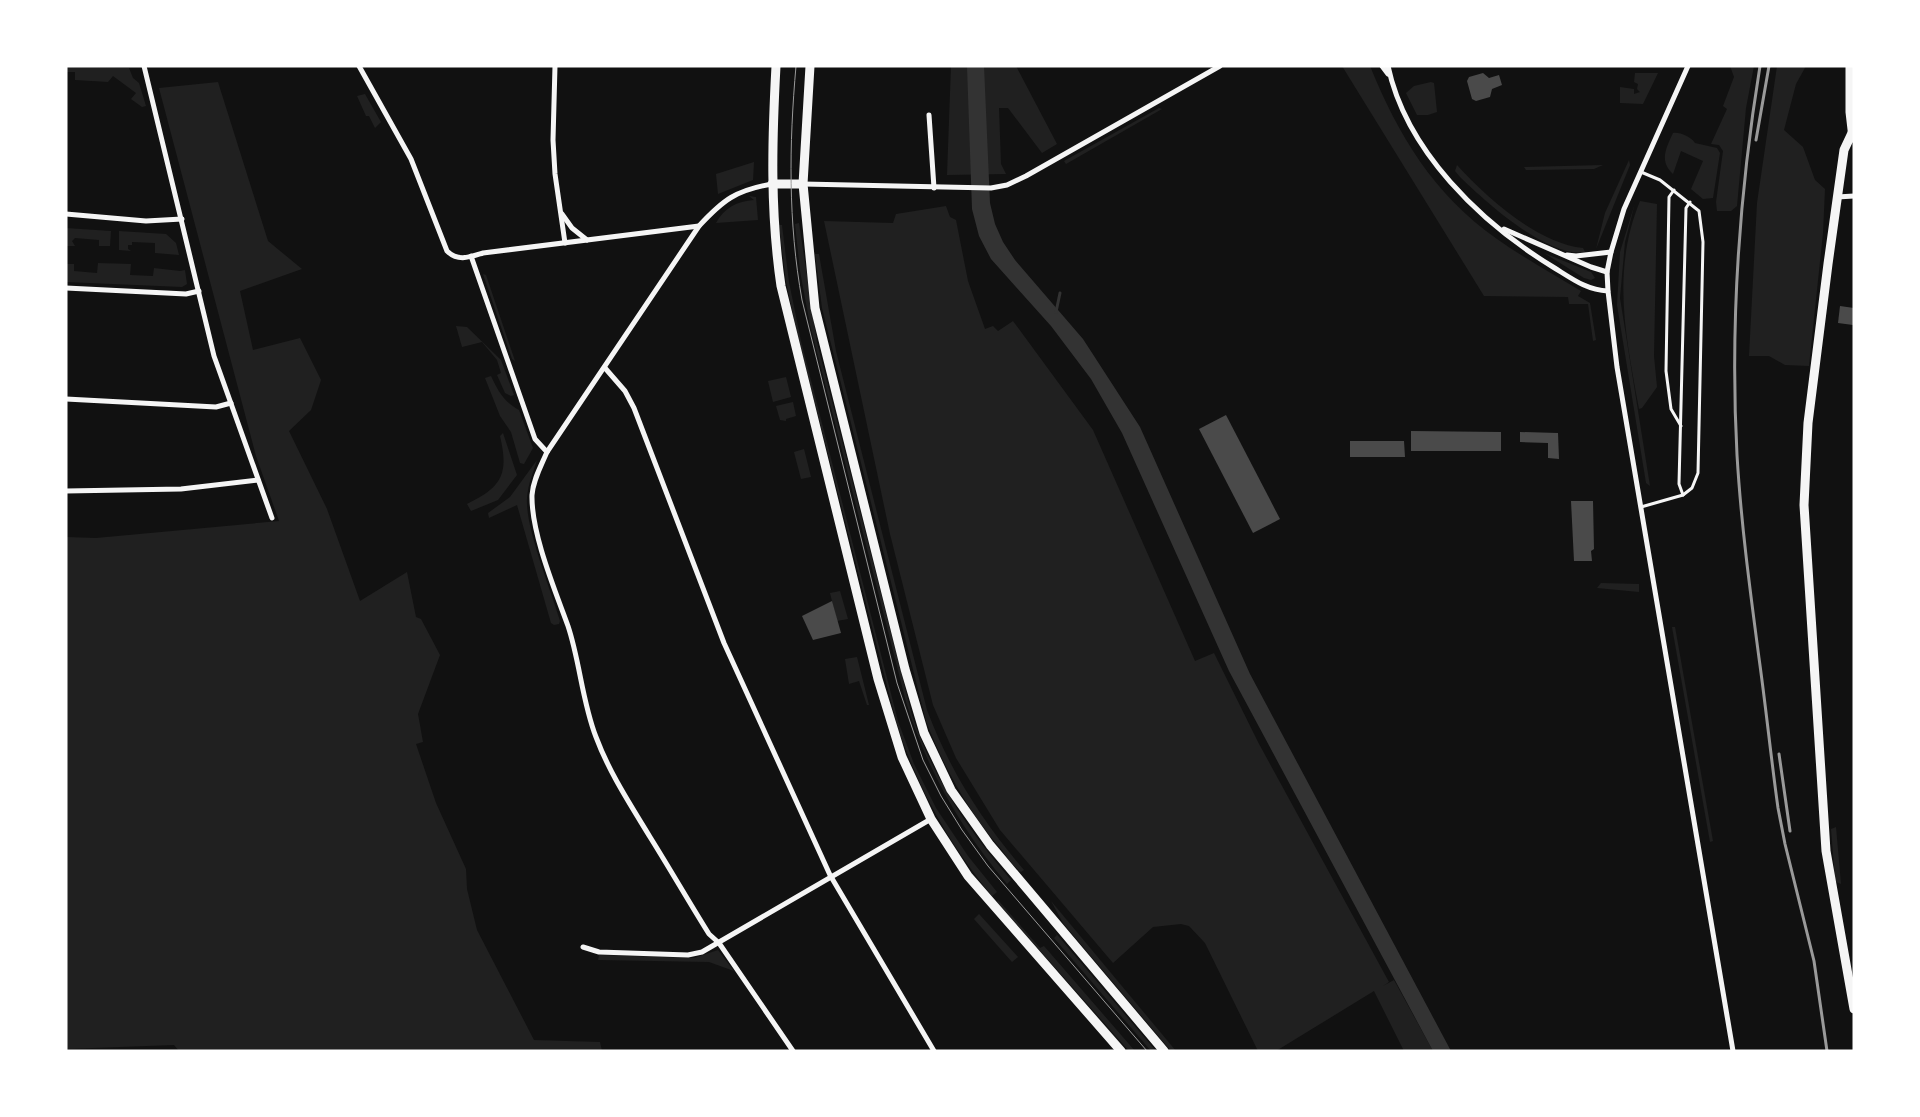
<svg xmlns="http://www.w3.org/2000/svg" width="1920" height="1117" font-family="'DM Sans',sans-serif">
  <style>
    .green { fill: #202020 }
    .water { fill: #333 }
    .lines { fill: none; stroke-linecap: round; stroke-linejoin: round }
    .stream { stroke: #333; stroke-width: 3 }
    .building { fill: #4a4a4a }
    .service { stroke: #f5f5f5; stroke-width: 3 }
    .minor { stroke: #f5f5f5; stroke-width: 5 }
    .tertiary { stroke: #f5f5f5; stroke-width: 9 }
    .tram { stroke: #9a9a9a; stroke-width: 1 }
    .rail { stroke: #9a9a9a; stroke-width: 3 }
  </style>
  <rect width="100%" height="100%" fill="#111"/>
  <!-- green -->
  <g class="green">
    <polygon points="951,66 1016,66 1057,144 1042,153 1008,108 999,108 1001,164 1006,174 947,175"/>
    <path d="M1342 66H1370C1398 135 1434 195 1497 239 1524 258 1553 274 1581 291L1578 296 1590 303 1596 340 1593 341 1588 304H1569L1568 297 1484 296Z"/>
    <polygon points="1730,66 1754,66 1746,108 1737,206 1731,211 1717,211 1716,202 1723,151 1719,145 1711,144 1727,109 1723,106 1734,77"/>
    <polygon points="1777,66 1806,66 1796,84 1784,130 1803,147 1815,180 1825,189 1823,233 1809,366 1785,365 1769,356 1749,356 1757,203"/>
    <polygon points="66,67 129,68 133,78 139,83 146,106 142,107 131,99 136,93 113,76 108,82 75,80 75,72 66,72"/>
    <polygon points="1635,73 1658,73 1643,104 1620,103 1620,87 1634,89 1634,94 1640,92 1637,89 1638,84 1634,82"/>
    <polygon points="218,82 268,241 302,269 240,291 253,350 300,338 321,380 311,410 289,431 327,509 360,601 407,572 416,617 421,619 440,655 418,714 423,742 416,744 436,803 466,869 467,889 477,930 534,1040 600,1042 602,1051 179,1051 174,1045 66,1049 66,537 96,538 279,521 256,456 159,88"/>
    <polygon points="1431,82 1434,83 1437,112 1428,115 1417,115 1406,93 1414,86"/>
    <polygon points="365,94 381,122 375,128 369,116 366,116 357,96"/>
    <polygon points="1159,108 1162,109 1066,164 1064,161"/>
    <path d="M1673 133C1680 132 1691 137 1695 143L1717 148 1720 153 1713 198 1703 199 1691 189 1703 161 1681 151 1673 174C1659 161 1666 148 1673 133Z"/>
    <polygon points="1629,160 1630,165 1596,249 1605,213"/>
    <polygon points="754,162 753,180 718,194 716,174"/>
    <path d="M1457 165C1487 198 1537 243 1583 248L1585 252C1547 258 1486 202 1460 177L1455 171Z"/>
    <polygon points="1603,165 1594,169 1532,170 1526,170 1524,167"/>
    <path d="M749 196 756 197 758 220 716 223C724 208 737 201 754 200Z"/>
    <path d="M1640 201 1657 204 1654 356 1657 387 1642 408 1639 409C1626 337 1611 272 1640 201Z"/>
    <polygon points="1635,203 1625,242 1620,298 1650,486 1646,483 1617,305 1620,252"/>
    <polygon points="946,206 950,217 956,220 968,281 985,329 993,326 998,331 1013,321 1093,430 1195,661 1214,653 1258,742 1389,982 1383,986 1394,980 1433,1051 1404,1051 1374,991 1276,1051 1258,1051 1205,943 1189,926 1181,924 1153,927 1113,963 1000,830 956,758 933,705 890,534 824,221 893,223 896,214"/>
    <path d="M799 223 817 342 912 715C933 778 968 830 1011 880L1007 884C961 829 927 770 906 702L810 325 800 271 795 224Z"/>
    <path d="M779 225H782L789 282 801 341 898 721 914 764 936 808 968 856 997 892 992 896C949 844 916 786 896 721L797 333 786 282Z"/>
    <polygon points="66,228 111,231 110,246 99,246 99,240 75,238 72,241 75,246 66,246"/>
    <polygon points="119,231 166,234 176,243 179,255 155,253 155,243 132,242 132,245 128,245 128,249 131,251 119,250"/>
    <polygon points="1544,253 1591,272 1595,278 1591,280 1584,278"/>
    <path d="M815 254H819L836 351 927 710C950 771 982 821 1024 870L1021 872C1013 866 1007 857 1001 849 968 811 944 768 926 721L822 308Z"/>
    <polygon points="98,263 131,264 130,275 153,276 154,268 180,271 185,270 187,284 182,287 66,282 66,264 74,264 74,271 97,273"/>
    <polygon points="483,274 486,275 515,361 512,359"/>
    <polygon points="456,326 467,327 501,360 514,395 511,396 505,393 497,375 501,373 497,360 482,342 462,347"/>
    <path d="M491 376C498 391 504 402 519 410L533 448 524 464 520 463 511 432 500 416 485 378Z"/>
    <polygon points="786,377 791,397 773,402 768,381"/>
    <polygon points="793,402 796,416 786,419 786,421 780,420 776,406"/>
    <path d="M503 433 517 475 498 500 471 511 467 504C502 487 509 474 500 436Z"/>
    <polygon points="804,449 811,477 801,479 794,452"/>
    <path d="M537 460C533 473 528 484 527 498 525 528 551 590 560 621L559 624 554 625 551 623 517 505 489 518 488 513 510 497Z"/>
    <polygon points="1601,583 1639,584 1639,592 1597,588"/>
    <polygon points="840,591 848,619 837,621 830,593"/>
    <polygon points="1672,627 1675,627 1713,841 1710,842"/>
    <polygon points="857,657 869,705 867,705 859,681 849,684 845,659"/>
    <polygon points="1836,827 1841,884 1836,882 1835,879 1831,829"/>
    <polygon points="1015,885 1156,1051 1151,1051 1054,938 1057,935"/>
    <polygon points="998,900 1040,948 1044,946 1135,1051 1129,1051 997,902"/>
    <polygon points="1051,901 1176,1051 1171,1051 1063,923"/>
    <polygon points="979,914 1018,957 1012,962 974,919"/>
    <polygon points="718,950 734,971 709,962 598,960 599,955 694,958"/>
  </g>
  <!-- water -->
  <polygon class="water" points="967,66 984,66 990,203 995,224 1003,242 1015,260 1083,339 1140,427 1250,674 1451,1051 1433,1051 1229,671 1122,433 1091,379 1051,326 991,259 979,236 972,209"/>
  <g class="lines">
    <!-- stream -->
    <polyline class="stream" points="1056,312 1060,293"/>
  </g>
  <!-- building -->
  <g class="building">
    <polygon points="1483,73 1489,78 1499,75 1502,85 1492,89 1490,97 1476,101 1472,99 1467,81 1469,77"/>
    <polygon points="1840,306 1854,308 1853,325 1838,323"/>
    <polygon points="1226,415 1280,519 1253,533 1199,429"/>
    <polygon points="1411,431 1501,432 1501,451 1411,451"/>
    <polygon points="1520,432 1558,433 1559,459 1548,458 1548,443 1520,442"/>
    <polygon points="1350,441 1404,441 1405,457 1350,457"/>
    <polygon points="1571,501 1593,501 1594,549 1591,551 1592,561 1574,561"/>
    <polygon points="832,601 841,633 813,640 802,616"/>
  </g>
  <g class="lines">
    <!-- service -->
    <g class="service">
      <polyline points="1641,172 1660,180 1699,211 1703,242 1698,473 1692,488 1683,495 1641,507"/>
      <polyline points="1674,190 1669,197 1666,371 1671,409 1681,426"/>
      <polyline points="1683,495 1679,484 1686,208 1690,202"/>
    </g>
    <!-- minor -->
    <g class="minor">
      <polyline points="144,66 214,356 272,518"/>
      <path d="M359 66 411 159 447 251C458 262 470 257 483 253L699 226"/>
      <polyline points="555,66 553,140 555,174 565,243"/>
      <polyline points="1382,66 1388,74"/>
      <path d="M1388 66C1406 151 1481 223 1553 267 1571 278 1586 290 1608 291"/>
      <polyline points="1688,66 1624,209 1611,252 1607,272 1608,291 1617,367 1733,1051"/>
      <polyline points="929,115 934,188"/>
      <path d="M772 184C736 190 723 200 699 226L547 452C541 466 533 480 532 495 531 533 555 590 568 626 580 662 582 701 596 737 609 772 630 804 650 837 670 869 689 902 709 934L719 943 793 1051"/>
      <polyline points="803,184 991,188 1007,185 1026,176 1220,66"/>
      <polyline points="1837,197 1854,196"/>
      <polyline points="66,214 146,221 182,219"/>
      <polyline points="562,214 572,228 587,240"/>
      <polyline points="1504,229 1591,267 1607,272"/>
      <polyline points="1567,255 1576,256 1611,252"/>
      <polyline points="471,256 535,439 547,452"/>
      <polyline points="66,288 186,294 199,291"/>
      <polyline points="605,368 625,391 634,408 724,643 830,875 934,1051"/>
      <polyline points="66,399 216,407 231,403"/>
      <polyline points="66,491 181,489 258,480"/>
      <polyline points="583,947 599,952 688,955 702,952 931,819"/>
    </g>
    <!-- tertiary -->
    <g class="tertiary">
      <path d="M776 66C772 140 770 212 781 286L878 679 902 757 931 819 968 876 1121 1051"/>
      <polyline points="810,66 803,184 815,308 905,669 924,733 951,790 990,845 1164,1051"/>
      <polyline points="1850,66 1850,112 1853,138"/>
      <polyline points="1852,133 1844,150 1828,264 1808,423 1804,505 1826,851 1854,1009"/>
      <polyline points="772,184 803,184"/>
    </g>
    <!-- tram -->
    <path class="tram" d="M796 66C789 145 788 222 802 300L897 683 923 760 941 796 962 830 988 866 1147 1051"/>
    <!-- rail -->
    <g class="rail">
      <path d="M1760 66C1739 195 1730 325 1737 455 1741 523 1750 590 1759 658 1766 708 1771 758 1778 808L1785 844 1814 961 1827 1051"/>
      <polyline points="1756,140 1769,66"/>
      <polyline points="1779,754 1790,831"/>
    </g>
  </g>
  <!-- border -->
  <rect width="1920" height="1117" fill="none" stroke="#ffffff" stroke-width="135"/>
</svg>
